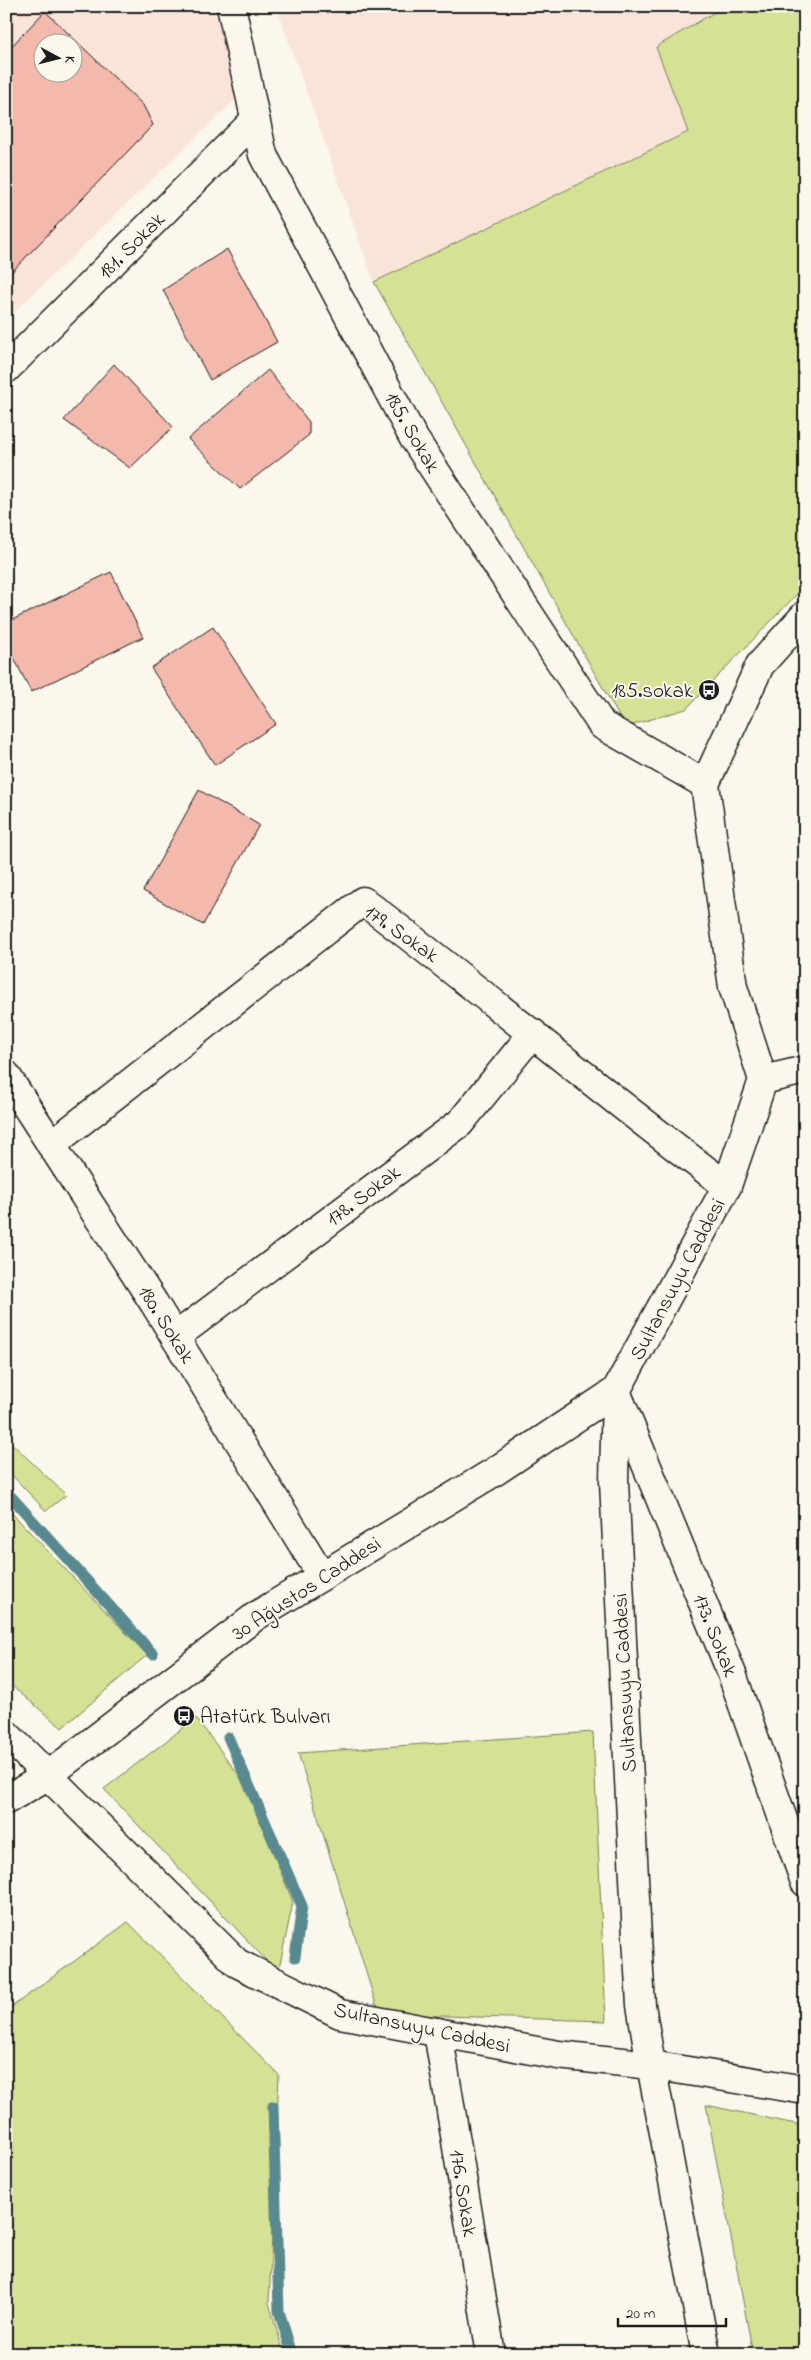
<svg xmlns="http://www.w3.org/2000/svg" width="811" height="2360" font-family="'Indie Flower',sans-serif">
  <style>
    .built { fill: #f9e4d9; fill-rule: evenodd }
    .green { fill: #d5e194; stroke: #787e58 }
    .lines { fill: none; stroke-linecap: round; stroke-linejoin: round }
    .stream { stroke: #58898e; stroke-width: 11 }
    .building { fill: #f3b9ac; stroke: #1c1c1c; fill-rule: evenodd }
    .street-casing { stroke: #1c1c1c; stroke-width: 31 }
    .secondary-casing { stroke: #1c1c1c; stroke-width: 31 }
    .street { stroke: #fbf7ec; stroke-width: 28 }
    .secondary { stroke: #fbf7ec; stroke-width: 28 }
    .labels { text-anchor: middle; stroke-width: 4; stroke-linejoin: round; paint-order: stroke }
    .street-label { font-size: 21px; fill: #1c1c1c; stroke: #fbf7ec }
    .poi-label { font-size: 21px; fill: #1c1c1c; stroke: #fbf7ec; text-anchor: end }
  </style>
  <rect width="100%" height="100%" fill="#fbf7ec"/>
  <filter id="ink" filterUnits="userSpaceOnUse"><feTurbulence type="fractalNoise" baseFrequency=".02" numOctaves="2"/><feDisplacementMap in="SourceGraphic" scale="10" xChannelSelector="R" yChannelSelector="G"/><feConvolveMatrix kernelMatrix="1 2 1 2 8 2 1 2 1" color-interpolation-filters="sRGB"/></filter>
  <g filter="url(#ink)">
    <!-- built -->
    <g class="built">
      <path d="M6 6H218L236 99 6 320ZM42 42H72V72H42Z"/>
      <polygon points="276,6 725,6 656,47 688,132 374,282"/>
    </g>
    <!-- green -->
    <g class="green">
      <polygon points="725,6 805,6 805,586 686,709 625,727 374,282 688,132 656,47"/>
      <polygon points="6,1438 66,1495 46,1511 6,1469"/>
      <polygon points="6,1507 147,1655 62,1728 6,1681"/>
      <polygon points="196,1718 244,1782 293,1902 278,1973 104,1789"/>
      <polygon points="593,1732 606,2021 379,2014 298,1753"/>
      <polygon points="128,1922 279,2075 269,2303 284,2354 6,2354 6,2011"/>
      <polygon points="706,2105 805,2126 805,2354 753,2354"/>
    </g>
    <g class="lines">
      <!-- stream -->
      <g class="stream">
        <polyline points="6,1491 153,1654"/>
        <polyline points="228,1737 302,1906 295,1957"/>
        <polyline points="273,2106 279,2311 292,2354"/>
      </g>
    </g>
    <!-- building -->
    <g class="building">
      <path d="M45 11 143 105 153 125 6 278V52ZM42 42H72V72H42Z"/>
      <polygon points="227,249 277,342 210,380 163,290"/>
      <polygon points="114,364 173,427 130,468 64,420"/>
      <polygon points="268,370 309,422 309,435 240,489 188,439"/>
      <polygon points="111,572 143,637 31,692 6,642 6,623"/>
      <polygon points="213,627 276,724 215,765 151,668"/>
      <polygon points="6,702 10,703 6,715"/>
      <polygon points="199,790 259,825 203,925 143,891"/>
    </g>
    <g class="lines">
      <!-- street casing -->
      <g class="street-casing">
        <g id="street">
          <polyline points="6,369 255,120"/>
          <polyline points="6,1075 154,1303 322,1576"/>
          <polyline points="763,1080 805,1070"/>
          <path d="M51 1145 363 901C486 994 603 1094 727 1186"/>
          <polyline points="175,1337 460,1123 533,1033"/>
          <polyline points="616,1391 732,1674 805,1882"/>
          <polyline points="438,2032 491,2354"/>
          <polyline points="706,2354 651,2065 805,2090"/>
        </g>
      </g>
      <!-- secondary casing -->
      <g class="secondary-casing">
        <g id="secondary">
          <polyline points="231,6 263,155 413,437 602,725 705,784"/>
          <polyline points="6,1734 237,1963 340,2014 558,2055 651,2065 641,2005 637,1937 614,1482 616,1391 727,1186 763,1080 733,987 705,784 760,665 805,615"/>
          <polyline points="6,1800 47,1776 256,1616 494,1472 616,1391"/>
        </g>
      </g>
      <!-- street -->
      <use href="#street" class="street"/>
      <!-- secondary -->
      <use href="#secondary" class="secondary"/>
    </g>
  </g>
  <!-- icons -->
  <defs>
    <g id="bus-disc" transform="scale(1.125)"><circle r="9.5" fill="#1c1c1c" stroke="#fbf7ec"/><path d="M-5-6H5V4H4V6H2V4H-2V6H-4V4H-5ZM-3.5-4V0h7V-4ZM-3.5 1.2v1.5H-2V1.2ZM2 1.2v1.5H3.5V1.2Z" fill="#fff"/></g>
  </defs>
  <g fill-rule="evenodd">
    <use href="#bus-disc" x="709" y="690"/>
    <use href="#bus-disc" x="184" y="1716"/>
  </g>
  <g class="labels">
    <!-- street labels -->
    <g class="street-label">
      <text transform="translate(131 245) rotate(-45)" y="7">181. Sokak</text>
      <text transform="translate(413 432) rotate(60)" y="7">185. Sokak</text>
      <text transform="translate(402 933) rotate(35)" y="7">179. Sokak</text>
      <text transform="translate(363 1195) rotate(-37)" y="7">178. Sokak</text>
      <text transform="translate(677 1279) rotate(-62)" y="7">Sultansuyu Caddesi</text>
      <text transform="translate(167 1324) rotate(58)" y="7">180. Sokak</text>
      <text transform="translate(306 1588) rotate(-33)" y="7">30 Ağustos Caddesi</text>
      <text transform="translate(716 1635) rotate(68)" y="7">173. Sokak</text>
      <text transform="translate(624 1683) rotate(-93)" y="7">Sultansuyu Caddesi</text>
      <text transform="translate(422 2027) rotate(12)" y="7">Sultansuyu Caddesi</text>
      <text transform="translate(464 2193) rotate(81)" y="7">176. Sokak</text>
    </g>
    <!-- poi labels -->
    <g class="poi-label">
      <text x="693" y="697">185.sokak</text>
      <text x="200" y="1723" text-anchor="start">Atatürk Bulvarı</text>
    </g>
  </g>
  <!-- margin -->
  <rect width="811" height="2360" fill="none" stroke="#fbf7ec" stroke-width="25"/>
  <rect x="12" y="12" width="786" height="2335" fill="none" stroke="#1c1c1c" stroke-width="2" filter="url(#ink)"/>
  <!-- north arrow -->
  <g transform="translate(58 58) rotate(97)"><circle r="24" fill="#fbf7ec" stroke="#a29f99"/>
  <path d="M0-4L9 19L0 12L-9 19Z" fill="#1c1c1c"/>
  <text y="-8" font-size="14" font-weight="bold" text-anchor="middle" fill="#1c1c1c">K</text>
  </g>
  <!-- scale -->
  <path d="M618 2318v8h108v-8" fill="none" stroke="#1c1c1c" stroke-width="2.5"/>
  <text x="626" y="2318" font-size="15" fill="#1c1c1c" stroke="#fbf7ec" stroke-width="4" paint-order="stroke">20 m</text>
</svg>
